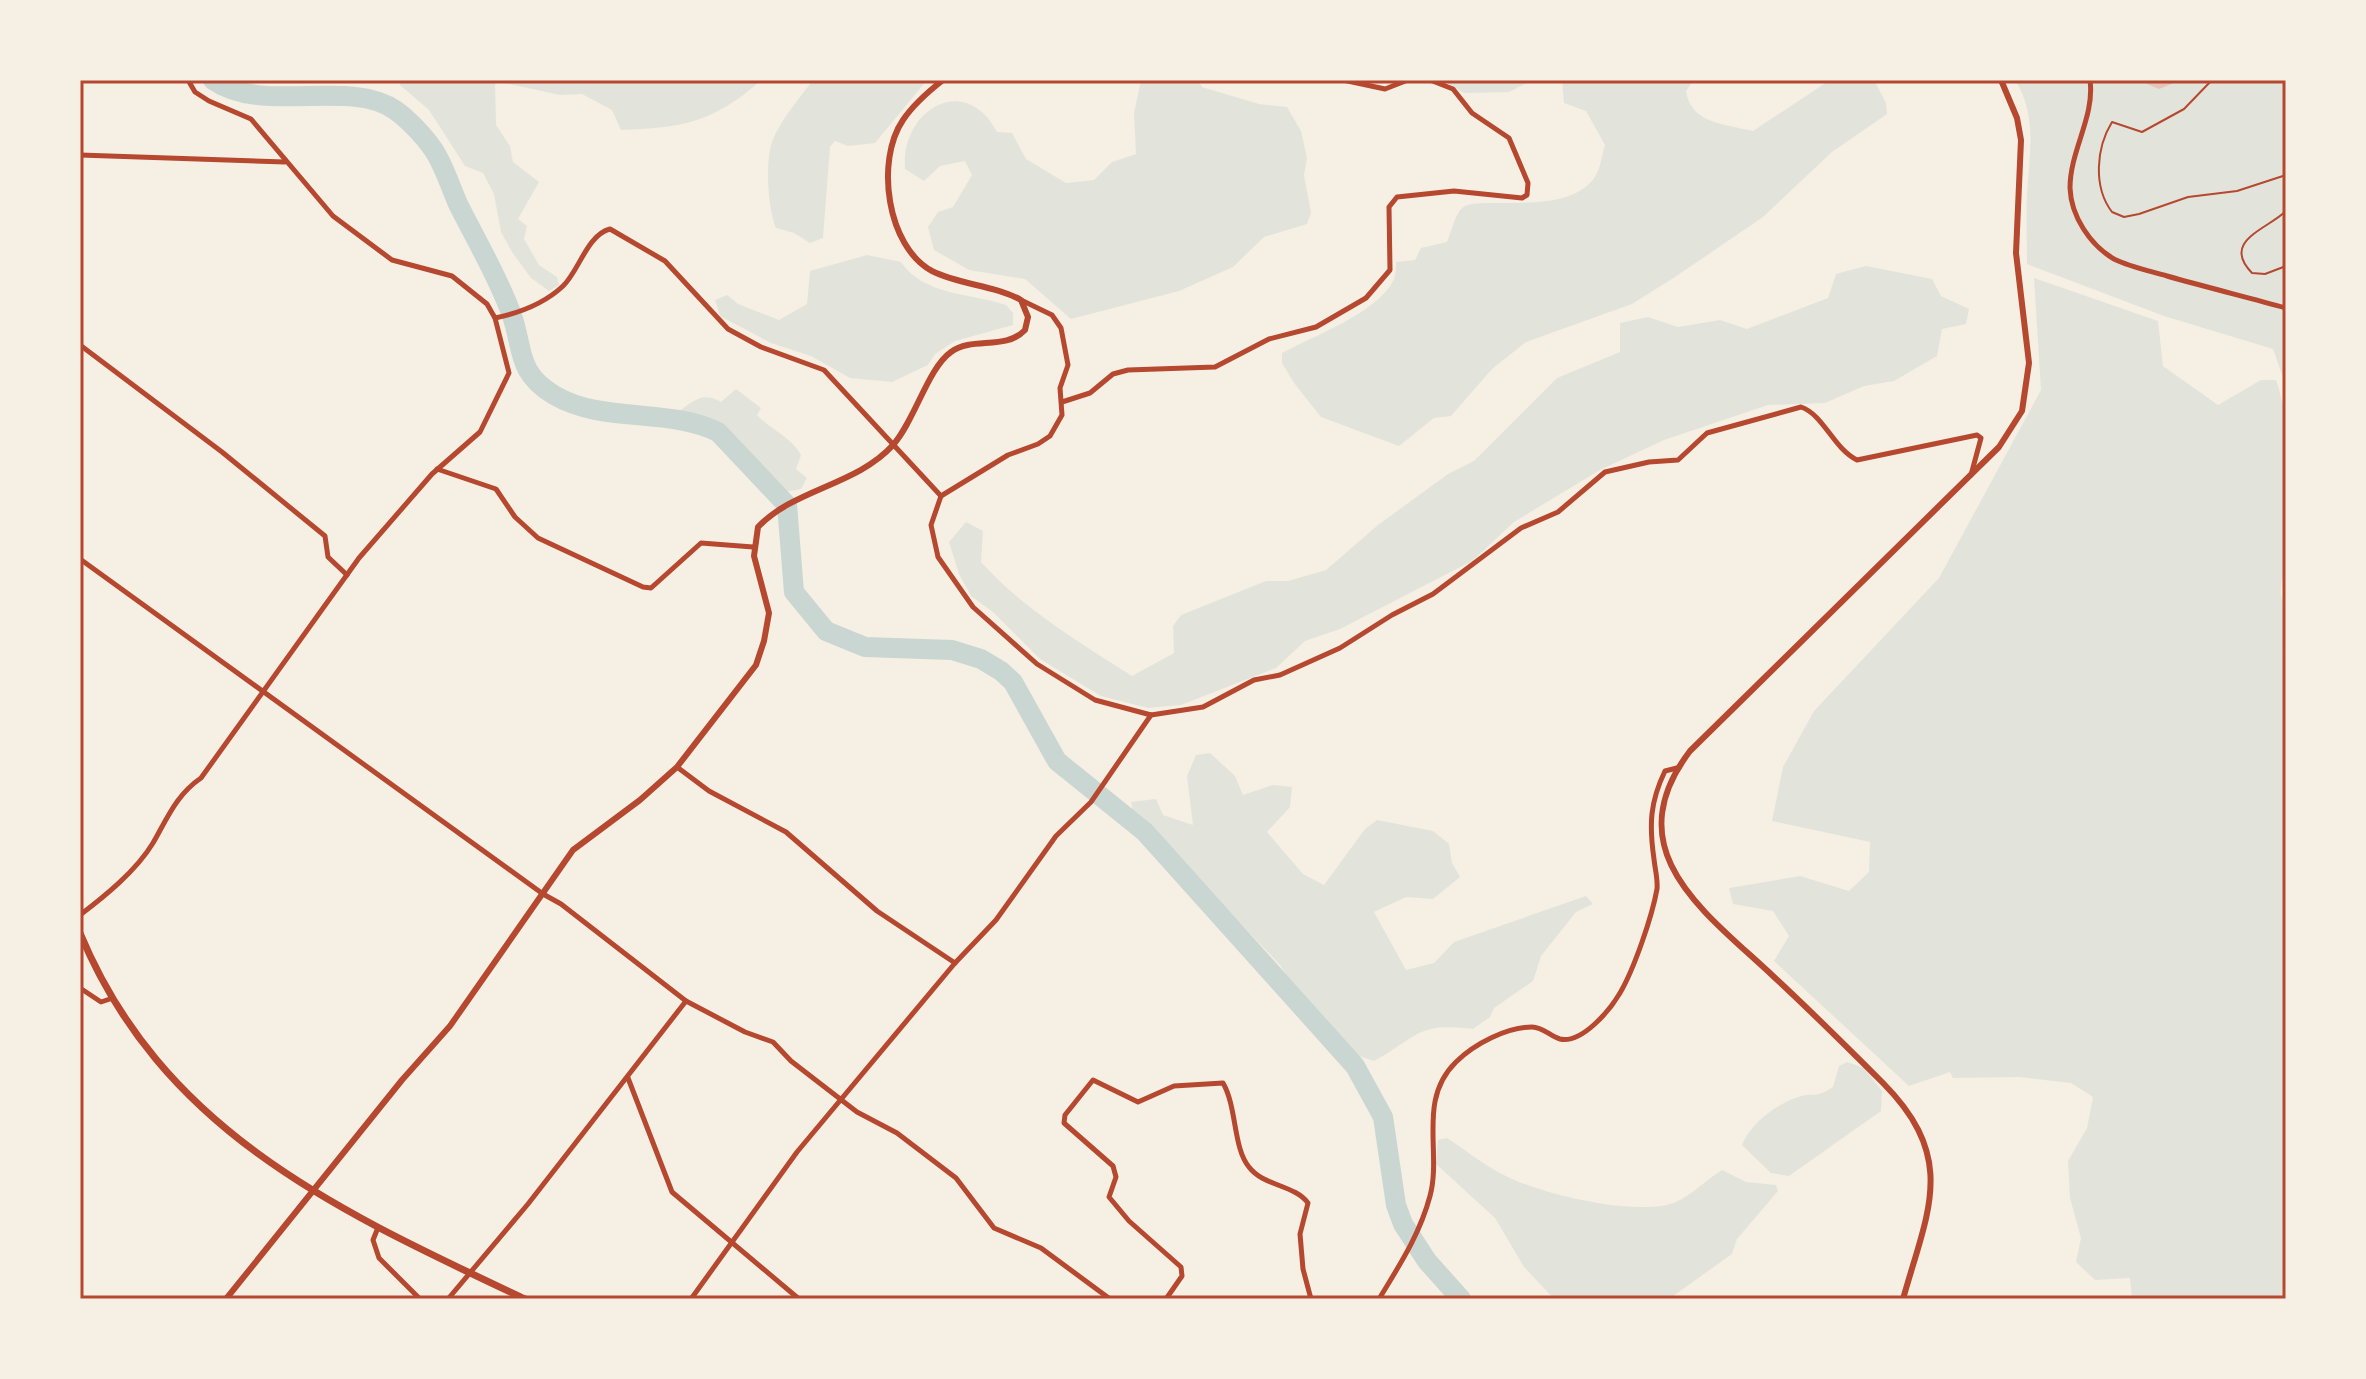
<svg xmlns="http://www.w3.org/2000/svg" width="2366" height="1379" font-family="Jost,sans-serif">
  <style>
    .green { fill: #e2e4dc }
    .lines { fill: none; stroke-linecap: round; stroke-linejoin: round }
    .river { stroke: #c9d6d2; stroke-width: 20 }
    .building { fill: #e6c5b7 }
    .service { stroke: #b5482f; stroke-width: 2 }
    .minor { stroke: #b5482f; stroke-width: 5 }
    .tertiary { stroke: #b5482f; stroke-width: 6 }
    .primary { stroke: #b5482f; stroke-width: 7 }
    .neatline { fill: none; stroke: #b5482f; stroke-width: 3 }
  </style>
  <rect width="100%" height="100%" fill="#f6efe4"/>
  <!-- green -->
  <g class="green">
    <path d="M401 80H761C715 122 682 128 621 130L612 110 582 94 560 95 495 81 496 125 510 146 513 162 539 182 518 219 527 226 524 239 539 265 557 277 559 285 549 291 531 278 512 252 501 232 494 194 483 173 465 166 429 110 400 85Z"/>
    <path d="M813 80H927L875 143 848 146 835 141 830 147 823 238 810 243 794 233 776 228C768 209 765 162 772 142 780 120 799 99 813 80Z"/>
    <path d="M1141 80H1198L1202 87 1259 104 1287 107 1301 131 1307 158 1304 175 1311 213 1307 224 1264 237 1233 267 1179 291 1071 319 1025 279 969 270 934 250 928 227 938 212 953 207 972 175 965 161 940 166 924 181 905 169C900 110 965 71 997 132L1012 133 1026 159 1066 183 1094 180 1112 162 1136 154 1134 113Z"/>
    <polygon points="1442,80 1533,80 1509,92 1464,93"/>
    <path d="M1562 80H1694L1686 91C1691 124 1725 124 1753 131L1830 80H1874L1886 103 1887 114 1832 152 1763 217 1675 277 1632 304 1526 342 1492 369 1451 416 1434 418 1399 446 1321 417 1294 383 1282 363V353C1312 337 1378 312 1393 281 1396 276 1396 267 1396 262L1415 260 1421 248 1447 242C1451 232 1455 215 1462 208 1476 194 1571 219 1596 175 1601 166 1602 154 1605 145L1586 111 1564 103Z"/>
    <path d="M2015 80H2286V386L2273 349 2164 316 2027 264C2027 241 2026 218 2027 195 2029 156 2038 116 2015 80Z"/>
    <path d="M867 255 901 262C924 296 971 293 1006 305L1013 313V325L955 341 935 354 928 365 892 382 850 378 811 356 771 343 720 316 715 300 727 295 738 304 779 320 807 304 810 271Z"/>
    <path d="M1866 266 1932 279 1941 296 1969 309 1966 324 1942 329 1937 356 1894 381 1864 386 1825 403 1768 405 1664 440 1600 470 1514 522 1472 561 1340 629 1305 641 1276 668 1181 705 1148 708 1101 696 1040 659 993 612 971 596 959 574 949 542 966 522 983 531 981 562C1022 608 1080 643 1132 676L1174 653 1173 626 1181 615 1266 581H1288L1326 570 1378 525 1448 474 1474 461 1557 378 1620 352V323L1648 317 1678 327 1720 320 1747 329 1828 298 1836 274Z"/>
    <path d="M2034 278 2158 321 2163 366 2218 405 2261 380H2276C2295 433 2288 500 2286 557 2286 568 2280 583 2281 594 2285 614 2288 632 2282 654L2286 658V1299H2132L2130 1278 2095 1280 2076 1262 2081 1238 2070 1198 2068 1161 2087 1128 2093 1097 2071 1083 2019 1077 1953 1078 1950 1072 1909 1086 1774 961 1789 936 1773 911 1733 904 1729 888 1800 876 1849 891 1869 872 1870 842 1772 821 1783 767 1814 711 1939 578 2041 390Z"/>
    <path d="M736 389 761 408 757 415C771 430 791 437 801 455L796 469 807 478 801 489 785 492C757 460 730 421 685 419L678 412C693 401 703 391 721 402Z"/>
    <path d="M1210 753 1235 776 1243 795 1273 785 1292 787 1290 807 1267 832 1303 874 1324 885 1365 829 1377 820 1433 831 1449 844 1452 863 1460 877 1433 899 1406 897 1374 912 1406 970 1434 963 1454 942 1586 896 1593 904 1576 912 1541 956 1533 981 1494 1008 1490 1017 1473 1029C1417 1022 1419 1036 1374 1061L1353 1054 1307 1006 1280 965 1179 859 1156 829 1133 810 1131 802 1156 799 1163 815 1193 825 1187 776 1196 755Z"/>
    <path d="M1847 1062 1864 1068 1882 1091 1881 1111 1789 1176 1771 1173 1742 1145C1751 1123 1775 1105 1798 1097 1814 1091 1813 1100 1833 1087L1839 1066Z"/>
    <path d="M1447 1138C1464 1149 1480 1162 1498 1172 1534 1193 1638 1218 1676 1202 1692 1195 1707 1179 1722 1170L1746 1182 1776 1185 1778 1191 1737 1239 1732 1254 1669 1299H1554L1524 1267 1495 1218 1436 1164 1438 1140Z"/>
  </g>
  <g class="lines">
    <!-- river -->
    <path class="river" d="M213 80C263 115 350 78 395 110 408 119 424 136 433 149 444 165 450 186 458 204 476 240 497 275 511 313 524 347 515 372 554 395 603 424 667 407 718 432L787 505 794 592 826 631 865 647 952 650 981 659 1001 671 1013 682 1057 761 1145 832 1355 1066 1383 1117 1396 1205 1403 1224 1427 1261 1461 1299"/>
  </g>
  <!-- building -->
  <polygon class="building" points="2138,80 2181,80 2159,89"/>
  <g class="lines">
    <!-- service -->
    <g class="service">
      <path d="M2212 80 2184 109 2142 132 2112 122C2096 148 2093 187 2112 212L2124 217 2139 214 2188 197 2237 191 2286 175"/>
      <path d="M2286 211C2266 230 2221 241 2252 273L2265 274 2286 266"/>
    </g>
    <!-- minor -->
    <g class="minor">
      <polyline points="1343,80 1385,89 1408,80"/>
      <path d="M2090 80C2095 117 2070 150 2070 188 2071 216 2090 245 2114 259 2130 267 2150 271 2167 276 2206 287 2246 297 2286 308"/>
      <polyline points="80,155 285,162"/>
      <path d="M1021 300 1052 315 1061 328 1068 365 1060 388 1062 415 1050 436 1038 444 1008 455 941 496 931 525 938 557 973 607 1037 664 1095 700 1151 715 1203 707 1254 680 1280 675 1340 648 1392 615 1433 594 1521 528 1558 512 1605 472 1649 462 1678 460 1707 433 1801 407C1824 415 1833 448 1857 460L1977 435 1981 438 1971 475"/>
      <path d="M495 318C519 313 545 303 563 286 579 271 587 235 610 229L665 261 728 329 761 347 824 370 941 496"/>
      <polyline points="80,345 222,452 325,536 328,557 347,575"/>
      <polyline points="1062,402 1090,393 1113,374 1128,370 1215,367 1269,339 1316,327 1366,298 1390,270 1389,207 1397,197 1454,191 1522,198 1527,195 1528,183 1509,138 1472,113 1453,89 1430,80"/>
      <polyline points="437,469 496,489 515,517 538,538 643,587 651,588 701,543 753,547"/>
      <polyline points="80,559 543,894 561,904 686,1001 528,1204 448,1299"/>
      <polyline points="677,767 709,791 786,832 877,911 955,963"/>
      <path d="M80 915C105 896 136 871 153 843 167 819 176 795 201 778L359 558 432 474 480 432 509 373 495 318 487 304 452 276 392 260 333 216 251 119 209 101 195 92 188 80"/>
      <polyline points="80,988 101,1002 113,998"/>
      <polyline points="686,1001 745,1032 773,1042 791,1061 857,1112 897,1133 956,1178 994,1228 1041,1248 1110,1299"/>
      <polyline points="628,1078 672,1192 799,1299"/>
      <polyline points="377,1230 373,1240 379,1258 420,1299"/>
      <polyline points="691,1299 797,1152 955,963 996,920 1056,836 1091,802 1151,715"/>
      <path d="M1166 1299 1182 1276 1181 1267 1129 1221 1109 1197 1116 1177 1113 1166 1064 1123 1065 1115 1093 1080 1138 1102 1174 1086 1223 1083C1237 1107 1233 1148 1249 1167 1263 1186 1295 1185 1308 1203L1300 1234 1303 1269 1311 1299"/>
      <path d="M1379 1299C1399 1266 1420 1234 1430 1196 1442 1152 1417 1100 1456 1062 1474 1044 1507 1027 1532 1027 1543 1027 1550 1036 1560 1039 1582 1044 1610 1010 1620 993 1634 969 1652 917 1657 889 1658 880 1655 869 1654 859 1649 825 1650 802 1665 771L1677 768"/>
    </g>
    <!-- tertiary -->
    <g class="tertiary">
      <path d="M226 1299 402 1080 450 1026 573 850 640 800 677 767 756 665 764 641 769 613 754 556 758 527C794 489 857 485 893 445 915 420 928 368 951 352 973 336 1005 351 1025 330L1028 317 1021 300C994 285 960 285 932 271 887 247 875 161 903 120 913 105 929 91 943 80"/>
      <path d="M1903 1299C1928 1210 1958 1159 1883 1083 1847 1047 1811 1011 1773 976 1706 913 1614 851 1690 751L1999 447 2022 411 2029 363 2016 253 2021 140 2017 118 2001 80"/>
    </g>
    <!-- primary -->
    <path class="primary" d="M80 933C163 1133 341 1212 525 1299"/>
  </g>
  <!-- border -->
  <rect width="2366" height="1379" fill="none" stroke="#f6efe4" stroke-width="164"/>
  <rect x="82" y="82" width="2202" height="1215" class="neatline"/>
</svg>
